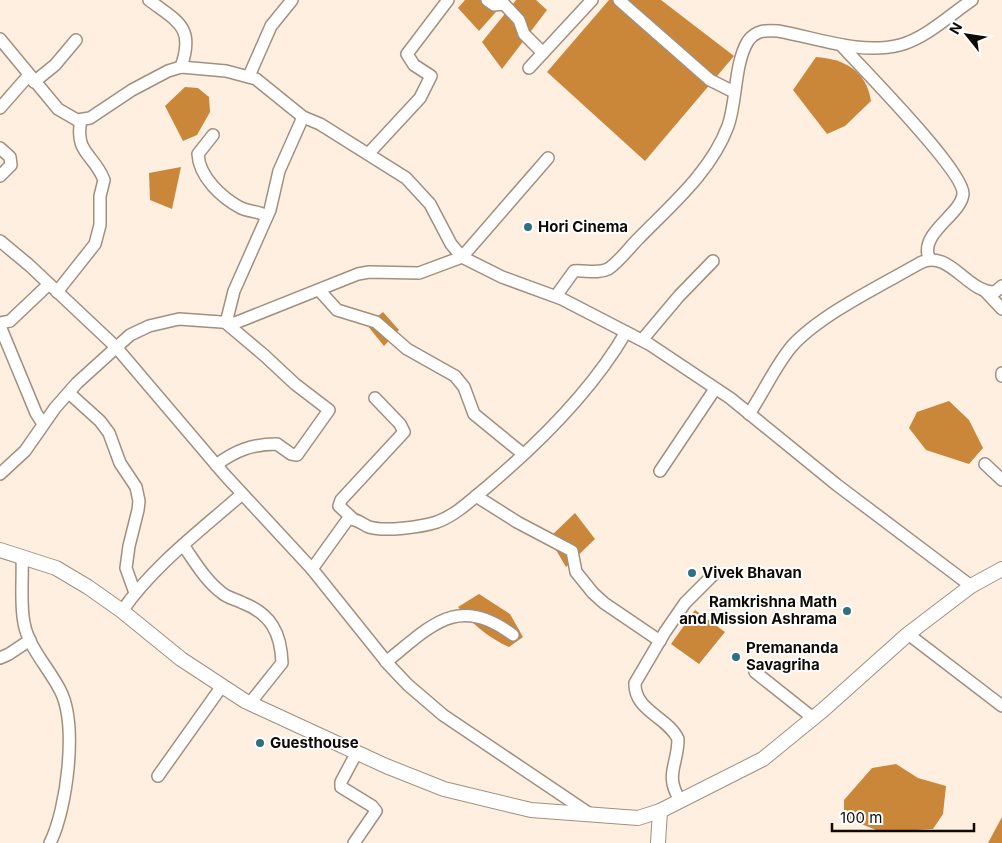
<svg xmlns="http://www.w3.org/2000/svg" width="1002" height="843" font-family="Inter,sans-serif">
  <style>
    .water { fill: #cb8739 }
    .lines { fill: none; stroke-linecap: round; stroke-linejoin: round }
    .minor-casing { stroke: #a1907f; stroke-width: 14 }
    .major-casing { stroke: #a1907f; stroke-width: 16 }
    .minor { stroke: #fff; stroke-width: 11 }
    .major { stroke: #fff; stroke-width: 14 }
    .poi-dot { fill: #2d7181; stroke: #fff; stroke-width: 2 }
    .labels { text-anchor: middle; stroke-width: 4; stroke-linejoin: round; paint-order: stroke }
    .poi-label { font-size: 15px; font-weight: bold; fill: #100a05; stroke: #fff; text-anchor: start }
  </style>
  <rect width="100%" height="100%" fill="#ffefe0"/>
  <!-- water -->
  <g class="water">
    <polygon points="465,0 500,0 503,4 479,31 458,8"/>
    <polygon points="516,0 536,0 547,10 502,69 482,42"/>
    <polygon points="609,0 661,0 734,56 645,161 547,72"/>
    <path d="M816 57C844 59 866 70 871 101L845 126 827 134 793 90Z"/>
    <polygon points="185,87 198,88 209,97 210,112 197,135 183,141 165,106"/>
    <polygon points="181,167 172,209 150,200 149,173"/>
    <polygon points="383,312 399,330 384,346 367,325"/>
    <polygon points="949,401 969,420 983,448 969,464 926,450 909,428 917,412"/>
    <polygon points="575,513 595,539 566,567 549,538"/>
    <path d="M479 594 510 614 523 637 509 647C487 637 474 625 458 607Z"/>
    <polygon points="695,610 725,632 699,664 671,644"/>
    <polygon points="896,764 918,778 946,786 943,814 933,829 881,832 844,817 844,800 872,768"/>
    <polygon points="1002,817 1002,843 988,843"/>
  </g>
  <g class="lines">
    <!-- minor casing -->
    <g class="minor-casing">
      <g id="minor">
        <path d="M149 0C178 22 195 27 181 67"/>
        <polyline points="487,0 494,5 504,4 519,20 524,34 543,53"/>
        <polyline points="619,0 710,80 734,92"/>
        <polyline points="0,39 58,109 77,120 90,118 132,90 168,71 181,67 226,71 256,79 303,117 320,124 406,178 430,204 451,244 462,257 502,277 562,299 649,344 730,398 837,485 971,586"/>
        <path d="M841 45C861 67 965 172 963 194 961 215 919 233 929 258"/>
        <polyline points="529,68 592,0"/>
        <polyline points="249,76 271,26 292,0"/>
        <polyline points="34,82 55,65 76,40"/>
        <polyline points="0,108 29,75"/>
        <path d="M213 135 198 154C199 177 222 198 241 208 250 212 259 211 267 216"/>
        <polyline points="0,148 10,157 11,165 0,176"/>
        <polyline points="369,153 420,98 431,76 414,65 407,54 448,0"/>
        <polyline points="0,241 29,265 116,347 224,474 312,569 389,665 408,685 443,715 590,814"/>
        <polyline points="320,291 337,310 376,322 407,349 455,376 464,387 474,414 523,454"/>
        <polyline points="985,291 1002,309"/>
        <path d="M57 292 95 244 100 225V196L104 180C94 154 74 153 81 120"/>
        <path d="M556 296 574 271C585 270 598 274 608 269 619 262 629 248 638 239 670 206 711 172 728 126 737 101 734 64 748 41 756 30 766 30 778 31 818 38 860 55 900 45 926 38 950 15 972 0"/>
        <polyline points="0,323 10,321 49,284"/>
        <polyline points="0,326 36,413 43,424"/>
        <polyline points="642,340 679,296 713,261"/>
        <polyline points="1002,373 1002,376"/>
        <polyline points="69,393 100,421 109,433 120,463 136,487 139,501 138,510 129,546 126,568 135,593"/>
        <path d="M749 414C764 392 775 366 792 346 821 314 882 285 920 263 949 248 967 293 995 292L1002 286"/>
        <polyline points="985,464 1002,480"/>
        <path d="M216 465C236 450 253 444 277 444L291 454 297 455 329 410 295 384 265 356 226 323 234 291 270 210 279 171 303 117"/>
        <polyline points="660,471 715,389"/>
        <polyline points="0,474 25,451 55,408 77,383 130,335 149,326 179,319 235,323 358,274 369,272 419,273 462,257 548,158"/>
        <polyline points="476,496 517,522 572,551 576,572 593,593 604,603 660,641"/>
        <polyline points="352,518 339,506 341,500 404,432 400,424 375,398"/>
        <path d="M183 545C195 562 205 580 222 593 228 598 235 599 243 603 271 614 281 633 282 663L250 703"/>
        <path d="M22 558C23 579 20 603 24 623 28 647 49 668 60 690 78 724 67 809 50 843"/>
        <path d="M312 569 348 519C356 518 362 524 369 527 385 532 421 527 437 522 456 515 471 500 487 487 539 443 592 391 626 332"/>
        <path d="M122 611C154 565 200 531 242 494"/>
        <polyline points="908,634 1002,706"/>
        <polyline points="0,658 9,654 30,640"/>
        <path d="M386 662C431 626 458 593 513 635"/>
        <polyline points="755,672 813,718"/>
        <polyline points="158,776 222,686"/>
        <path d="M680 800C664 775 678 765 678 739 668 717 634 711 635 683L665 632 685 603 715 573"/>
        <polyline points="354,843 376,811 372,806 341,787 341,782 357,752"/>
      </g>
    </g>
    <!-- major casing -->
    <g class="major-casing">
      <g id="major">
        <polyline points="0,550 56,568 88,587 122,611 181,659 245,701 386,766 444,789 531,810 638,818 660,811 763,759 823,710 908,634 971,586 1002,569"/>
        <polyline points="658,843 660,811"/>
      </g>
    </g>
    <!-- minor -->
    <use href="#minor" class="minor"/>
    <!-- major -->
    <use href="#major" class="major"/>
  </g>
  <!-- markers -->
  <g class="poi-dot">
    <circle cx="528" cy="227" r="5"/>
    <circle cx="692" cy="573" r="5"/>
    <circle cx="847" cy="611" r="5"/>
    <circle cx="736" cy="657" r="5"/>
    <circle cx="260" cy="743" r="5"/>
  </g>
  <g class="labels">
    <!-- poi labels -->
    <g class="poi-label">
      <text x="538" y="232">Hori Cinema</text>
      <text x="702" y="578">Vivek Bhavan</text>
      <text x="837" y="607" text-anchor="end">Ramkrishna Math<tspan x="837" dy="17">and Mission Ashrama</tspan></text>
      <text x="746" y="653">Premananda<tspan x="746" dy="17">Savagriha</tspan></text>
      <text x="270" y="748">Guesthouse</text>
    </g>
  </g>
  <!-- north arrow -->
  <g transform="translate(967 35) rotate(300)" stroke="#ffffff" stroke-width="4" paint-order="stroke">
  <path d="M0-4L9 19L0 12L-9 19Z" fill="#100a05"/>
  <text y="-8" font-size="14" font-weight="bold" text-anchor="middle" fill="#100a05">N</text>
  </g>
  <!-- scale -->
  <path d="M832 823v8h142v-8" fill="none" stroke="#100a05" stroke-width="2.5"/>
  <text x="840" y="823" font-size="15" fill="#100a05" stroke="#ffffff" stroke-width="4" paint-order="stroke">100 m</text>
</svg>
